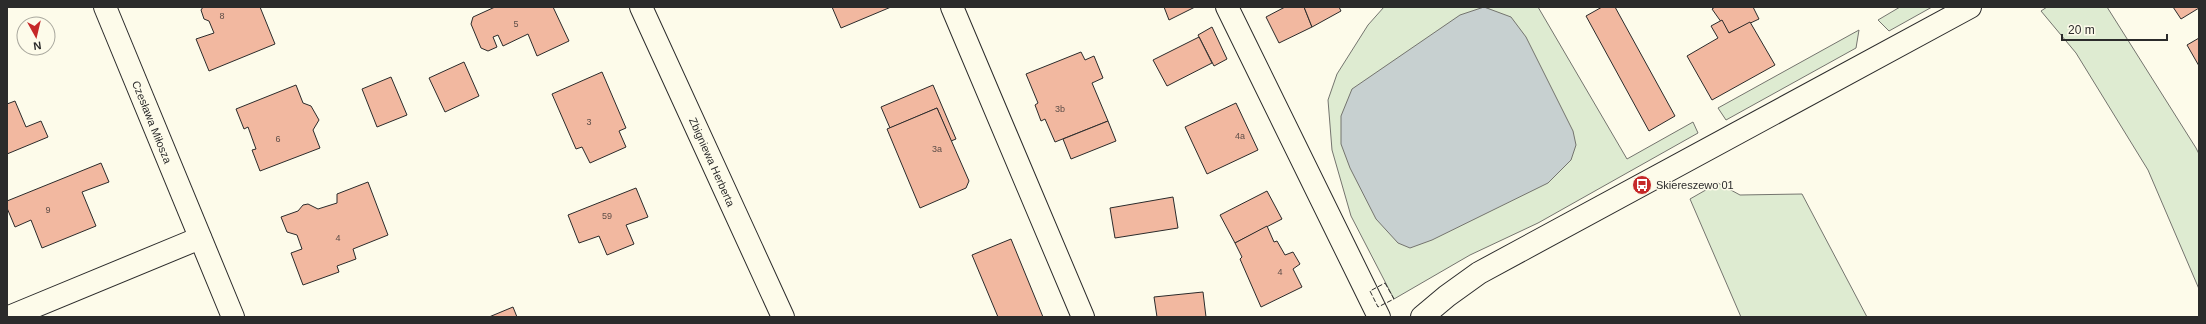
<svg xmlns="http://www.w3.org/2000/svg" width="2206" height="324" font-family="Helvetica,sans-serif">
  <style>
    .green { fill: #deebd1; stroke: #74746e }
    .water { fill: #c7d0d0; stroke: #74746e }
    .building { fill: #f2b8a0; stroke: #2b2b2b }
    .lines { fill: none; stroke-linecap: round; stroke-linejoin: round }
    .minor-casing { stroke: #2b2b2b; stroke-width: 24 }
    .minor { stroke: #fdfbea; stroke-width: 22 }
    .fence { stroke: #2b2b2b; stroke-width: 1; stroke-dasharray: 5 2; stroke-linecap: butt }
    .labels { text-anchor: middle; stroke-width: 3; stroke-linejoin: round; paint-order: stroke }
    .number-label { font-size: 9px; fill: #5d4e48 }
    .street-label { font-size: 11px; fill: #2b2b2b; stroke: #fdfbea }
    .poi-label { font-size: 11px; fill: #2b2b2b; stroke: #fdfbea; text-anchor: start }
  </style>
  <rect width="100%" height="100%" fill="#fdfbea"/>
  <!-- green -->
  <g class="green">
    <polygon points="1384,7 1538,7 1627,159 1693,122 1698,133 1538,223 1470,255 1394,299 1351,216 1332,150 1328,100 1337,74 1368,25"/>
    <polygon points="1900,7 1932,7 1889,31 1878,20"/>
    <polygon points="2047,7 2107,7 2196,148 2199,154 2199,289 2148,170 2076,53 2041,11"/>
    <polygon points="1859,30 1856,48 1726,120 1718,108"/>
    <polygon points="1718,183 1740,195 1802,194 1867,317 1741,317 1690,199"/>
  </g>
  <!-- water -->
  <polygon class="water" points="1484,7 1511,17 1526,37 1573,131 1576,145 1571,160 1548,183 1432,240 1410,248 1398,243 1376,219 1350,168 1341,144 1341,116 1352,89 1460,15"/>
  <!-- building -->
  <g class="building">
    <polygon points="203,7 260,7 275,44 209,71 196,39 214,33 209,21 204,19 201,10"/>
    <polygon points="495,7 553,7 569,41 537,56 528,34 503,46 498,35 493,37 497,47 488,51 481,48 471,24 473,17"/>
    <polygon points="832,7 891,7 841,28"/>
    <polygon points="1164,7 1195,7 1169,20"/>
    <polygon points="1285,7 1304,7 1312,27 1279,43 1266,17"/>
    <polygon points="1304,7 1339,7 1341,11 1312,27"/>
    <polygon points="1602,7 1615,7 1675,116 1649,131 1586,16"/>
    <polygon points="1715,7 1753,7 1759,19 1729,33 1712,9"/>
    <polygon points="2173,7 2199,7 2199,8 2181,19"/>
    <polygon points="1722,20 1729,33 1750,22 1775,65 1712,100 1687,56 1718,38 1711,26"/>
    <polygon points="1212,27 1227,59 1214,66 1198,35"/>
    <polygon points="1199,37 1212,63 1167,86 1153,60"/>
    <polygon points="2199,38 2199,66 2187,45"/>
    <polygon points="1081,52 1085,60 1094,56 1103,78 1092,83 1108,121 1055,142 1045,119 1041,121 1035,105 1038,103 1026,74"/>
    <polygon points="464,62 479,96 445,112 429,78"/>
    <polygon points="602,72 626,128 619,131 626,147 590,163 582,147 576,149 552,94"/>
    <polygon points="391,77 407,115 377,127 362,89"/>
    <polygon points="296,85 303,103 311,106 319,120 313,130 320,148 260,171 252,150 256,149 248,127 244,129 236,109"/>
    <polygon points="933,85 956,139 951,141 937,108 890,128 881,107"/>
    <polygon points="15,101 26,127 41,121 48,137 7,154 7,104"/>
    <polygon points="1236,103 1258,150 1207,174 1185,127"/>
    <polygon points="937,108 969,181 966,188 920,208 887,129"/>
    <polygon points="1108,121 1116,141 1071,159 1063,139"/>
    <polygon points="101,163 109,182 82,192 96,226 42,248 31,220 15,227 7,208 7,201"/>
    <polygon points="368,182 388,235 353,249 356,259 337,266 339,272 303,285 291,253 302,249 297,235 287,232 281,217 298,211 303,205 308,204 318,209 337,203 337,194"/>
    <polygon points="636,188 648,217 626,225 634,244 607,255 599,236 579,243 568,215"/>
    <polygon points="1267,191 1282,219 1235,243 1220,215"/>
    <polygon points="1173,197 1178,228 1115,238 1110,208"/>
    <polygon points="1267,226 1274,242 1277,241 1285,255 1293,252 1300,264 1293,269 1302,287 1261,307 1240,259 1242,257 1235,243"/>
    <polygon points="1011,239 1043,317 998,317 972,255"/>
    <polygon points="1203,292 1206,317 1157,317 1154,297"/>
    <polygon points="513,307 517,317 489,317"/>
  </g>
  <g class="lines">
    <!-- minor casing -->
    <g class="minor-casing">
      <g id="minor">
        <polyline points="105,7 233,317"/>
        <polyline points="641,7 783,317"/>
        <polyline points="952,7 1083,317"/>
        <polyline points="1227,7 1379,317"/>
        <polyline points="9,317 200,238"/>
        <polyline points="1422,317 1447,296 1479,273 1970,7"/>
      </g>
    </g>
    <!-- minor -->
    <use href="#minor" class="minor"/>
    <!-- fence -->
    <polygon class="fence" points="1385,283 1394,299 1378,307 1370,291"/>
  </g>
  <!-- icons -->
  <defs>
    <g id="bus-disc" transform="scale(1)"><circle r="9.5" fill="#c62828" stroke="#fdfbea"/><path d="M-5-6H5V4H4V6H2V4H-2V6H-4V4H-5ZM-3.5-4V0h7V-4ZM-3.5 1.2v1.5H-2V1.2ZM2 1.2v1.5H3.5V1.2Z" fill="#fff"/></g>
  </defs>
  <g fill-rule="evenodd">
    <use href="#bus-disc" x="1642" y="185"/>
  </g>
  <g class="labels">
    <!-- number labels -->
    <g class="number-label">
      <text x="222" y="19">8</text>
      <text x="516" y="27">5</text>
      <text x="1060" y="112">3b</text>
      <text x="589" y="125">3</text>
      <text x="1240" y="139">4a</text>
      <text x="278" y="142">6</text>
      <text x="937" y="152">3a</text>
      <text x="48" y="213">9</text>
      <text x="607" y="219">59</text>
      <text x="338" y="241">4</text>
      <text x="1280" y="275">4</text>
    </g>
    <!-- street labels -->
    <g class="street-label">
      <text transform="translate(152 122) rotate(68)" y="4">Czesława Miłosza</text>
      <text transform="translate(712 162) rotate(66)" y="4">Zbigniewa Herberta</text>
    </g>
    <!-- poi labels -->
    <g class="poi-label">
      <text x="1656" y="189">Skiereszewo 01</text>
    </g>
  </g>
  <!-- border -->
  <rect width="2206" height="324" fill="none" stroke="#2b2b2b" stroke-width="16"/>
  <!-- north arrow -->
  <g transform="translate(36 36) rotate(172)"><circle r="19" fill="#fdfbea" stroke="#a9a89e"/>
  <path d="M0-3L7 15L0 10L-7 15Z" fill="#c62828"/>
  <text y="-6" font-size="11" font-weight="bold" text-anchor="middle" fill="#2b2b2b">N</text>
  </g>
  <!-- scale -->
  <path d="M2062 34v6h105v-6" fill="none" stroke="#2b2b2b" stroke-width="2"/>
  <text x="2068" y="34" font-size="12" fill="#2b2b2b" stroke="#fdfbea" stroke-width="3" paint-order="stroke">20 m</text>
</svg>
